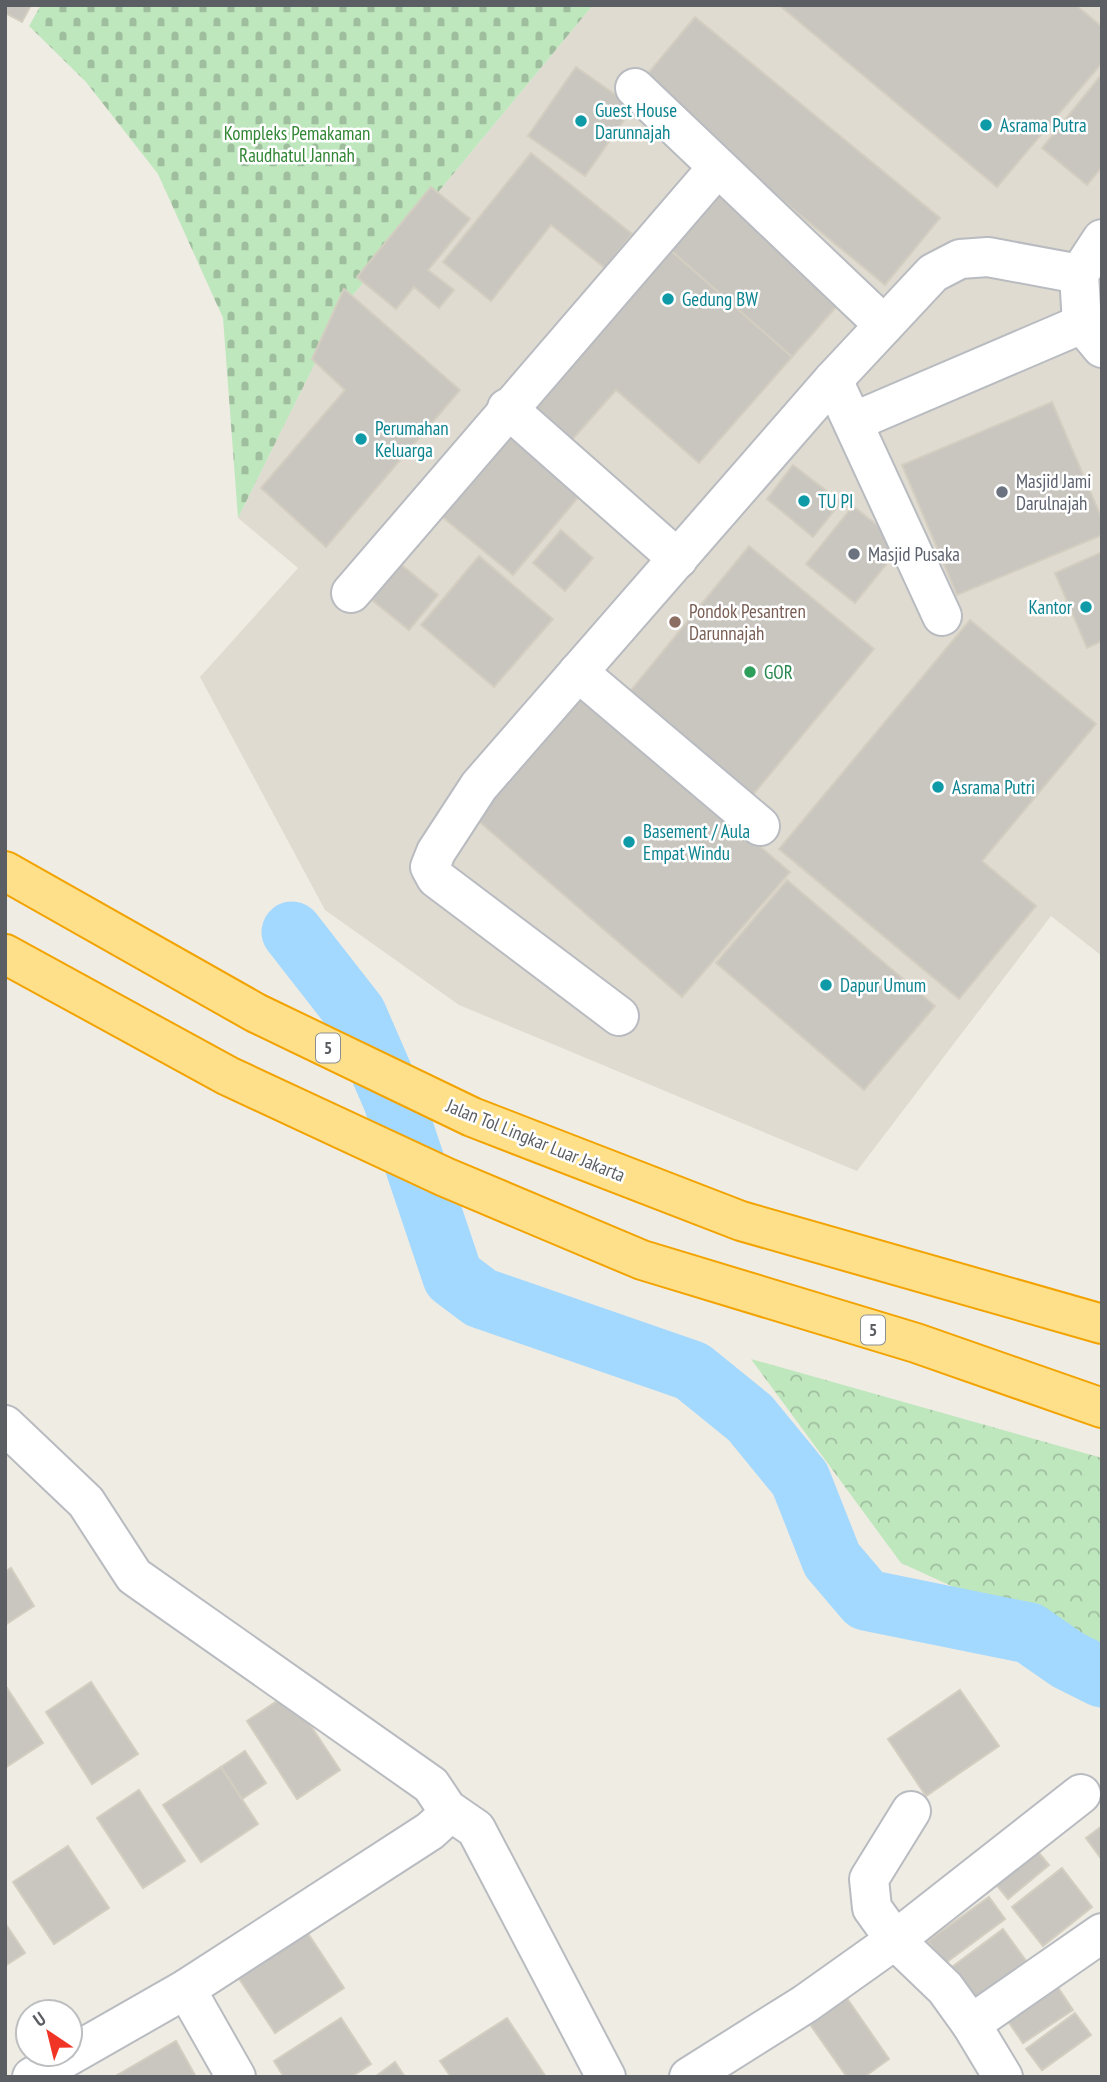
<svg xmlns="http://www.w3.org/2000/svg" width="1107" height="2082" font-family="'PT Sans Narrow',sans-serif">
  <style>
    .education { fill: #dfdbd1 }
    .forest { fill: url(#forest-crowns) }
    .cemetery { fill: url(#cemetery-stones) }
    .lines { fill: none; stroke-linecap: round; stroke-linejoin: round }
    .river { stroke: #a3d8ff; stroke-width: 61 }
    .building { fill: #c9c6c0; stroke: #d4cec1; stroke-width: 2 }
    .minor-casing { stroke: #b8bbc0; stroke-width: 42 }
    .motorway-casing { stroke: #f2a300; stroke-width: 42 }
    .minor { stroke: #fff; stroke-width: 38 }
    .motorway { stroke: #ffe08a; stroke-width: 38 }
    .culture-dot { fill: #0f9aa8; stroke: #fff; stroke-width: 2.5 }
    .worship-dot { fill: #6b7280; stroke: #fff; stroke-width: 2.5 }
    .education-dot { fill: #8d6e63; stroke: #fff; stroke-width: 2.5 }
    .leisure-dot { fill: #2e9e5b; stroke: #fff; stroke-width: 2.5 }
    .labels { text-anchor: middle; stroke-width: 5; stroke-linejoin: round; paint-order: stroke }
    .shield { fill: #fff; stroke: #8c8f92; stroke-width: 2 }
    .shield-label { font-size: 18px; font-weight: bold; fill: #5b5f64 }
    .culture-label { font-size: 19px; fill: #0d838f; stroke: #fff; text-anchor: start }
    .park-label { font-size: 19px; fill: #318634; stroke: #fff }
    .worship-label { font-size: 19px; fill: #5b616d; stroke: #fff; text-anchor: start }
    .education-label { font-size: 19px; fill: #785e54; stroke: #fff; text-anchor: start }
    .leisure-label { font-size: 19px; fill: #27864d; stroke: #fff; text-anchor: start }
    .street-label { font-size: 19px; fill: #5b5f64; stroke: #fff }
  </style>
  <defs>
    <pattern id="forest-crowns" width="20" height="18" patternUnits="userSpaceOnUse" patternTransform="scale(1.75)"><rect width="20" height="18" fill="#bfe7be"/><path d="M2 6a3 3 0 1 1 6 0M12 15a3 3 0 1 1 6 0" fill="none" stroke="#9ebe9e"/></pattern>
    <pattern id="cemetery-stones" width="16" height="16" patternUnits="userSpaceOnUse" patternTransform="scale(1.75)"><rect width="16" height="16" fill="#bfe7be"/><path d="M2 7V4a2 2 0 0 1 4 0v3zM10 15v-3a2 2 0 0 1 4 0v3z" fill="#9ebe9e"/></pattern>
  </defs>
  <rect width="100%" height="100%" fill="#efece3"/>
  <!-- education -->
  <polygon class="education" points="593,5 1102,5 1102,956 1051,916 857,1171 459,1005 325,910 200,677 298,568 238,518 343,307"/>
  <!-- forest -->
  <polygon class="forest" points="751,1359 1102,1458 1102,1655 901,1563"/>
  <!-- cemetery -->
  <polygon class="cemetery" points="41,5 593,5 343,307 238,518 223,318 158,174 86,82 29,26"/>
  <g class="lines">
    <!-- river -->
    <polyline class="river" points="292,932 356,1014 393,1099 453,1277 481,1298 692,1371 750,1418 800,1479 832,1560 866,1600 1029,1633 1068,1660 1102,1677"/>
  </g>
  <!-- building -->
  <g class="building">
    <polygon points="5,5 31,5 22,22 5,13"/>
    <polygon points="779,5 1076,5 1102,27 1102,63 997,187"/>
    <polygon points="695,17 940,218 885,285 640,83"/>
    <polygon points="576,67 633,107 585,176 528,136"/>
    <polygon points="1102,74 1102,167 1087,185 1042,148"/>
    <polygon points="531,153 632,234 605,268 551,225 491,301 443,262"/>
    <polygon points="712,181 845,297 792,357 660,241"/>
    <polygon points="431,187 470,219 428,270 454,290 439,308 414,287 396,309 357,277"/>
    <polygon points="660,241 792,357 699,463 616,390 572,440 523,397"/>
    <polygon points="344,289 460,390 326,547 261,488 345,390 312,359"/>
    <polygon points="1052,402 1102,519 1102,535 957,595 902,465"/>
    <polygon points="508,434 581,494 513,575 440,515"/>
    <polygon points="793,465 841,502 813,537 767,499"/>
    <polygon points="853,506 902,545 855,603 806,564"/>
    <polygon points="561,530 593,558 565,591 533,563"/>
    <polygon points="749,546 874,649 751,797 627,695"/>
    <polygon points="1102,552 1102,641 1087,648 1055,573"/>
    <polygon points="479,556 553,619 494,687 421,625"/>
    <polygon points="397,561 438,595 409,630 367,596"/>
    <polygon points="970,620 1096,724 982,861 1036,906 959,999 779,849"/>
    <polygon points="575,688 790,872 682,997 467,811"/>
    <polygon points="787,880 935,1006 864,1090 716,963"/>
    <polygon points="11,1568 34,1606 5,1625 5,1572"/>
    <polygon points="91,1682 138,1754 92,1784 46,1712"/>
    <polygon points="5,1685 43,1743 5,1768"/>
    <polygon points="960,1690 999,1746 926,1796 888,1739"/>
    <polygon points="289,1693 340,1770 297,1799 247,1721"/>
    <polygon points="245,1751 266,1783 242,1799 221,1767"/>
    <polygon points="221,1767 258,1824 201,1862 163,1805"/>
    <polygon points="139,1790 185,1861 143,1888 97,1818"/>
    <polygon points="1102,1826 1102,1860 1086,1838"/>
    <polygon points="1030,1842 1049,1865 1008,1899 989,1876"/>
    <polygon points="68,1846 109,1908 54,1944 13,1882"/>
    <polygon points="1062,1868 1092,1907 1043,1946 1012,1907"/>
    <polygon points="989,1897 1005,1919 944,1964 928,1941"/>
    <polygon points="5,1923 25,1953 5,1966"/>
    <polygon points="303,1926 344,1988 275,2033 234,1971"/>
    <polygon points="1003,1929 1032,1969 982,2007 952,1967"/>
    <polygon points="1051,1977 1073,2010 1023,2043 1001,2011"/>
    <polygon points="844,1994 889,2059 864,2077 847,2077 807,2020"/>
    <polygon points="1075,2013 1091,2035 1042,2070 1026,2049"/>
    <polygon points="341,2018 371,2064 351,2077 284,2077 274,2061"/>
    <polygon points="507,2018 546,2077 451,2077 440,2061"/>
    <polygon points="176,2041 196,2077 114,2077"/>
    <polygon points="395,2062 405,2077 375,2077"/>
  </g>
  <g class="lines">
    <!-- minor casing -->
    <g class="minor-casing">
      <g id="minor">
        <polyline points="635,88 884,325"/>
        <polyline points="1102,239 1079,274 1082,324 1102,348"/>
        <polyline points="833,380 942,616"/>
        <polyline points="507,408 678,559"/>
        <polyline points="853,422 1082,324"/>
        <polyline points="351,593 717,168"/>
        <polyline points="578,672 760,826"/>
        <polyline points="619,1016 436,878 430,867 436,852 479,786 833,380 933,273 960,259 988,257 1079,274"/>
        <polyline points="5,1425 86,1502 134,1576 431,1785 447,1809 476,1829 606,2077"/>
        <polyline points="1081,1794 895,1940 945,1988 971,2024 1102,1933"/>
        <polyline points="186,1989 236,2077"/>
        <polyline points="971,2024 1003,2077"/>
        <polyline points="32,2077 186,1989 430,1831 442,1820 447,1809"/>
        <polyline points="689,2077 805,2004 895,1940 872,1908 869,1879 911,1811"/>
      </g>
    </g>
    <!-- motorway casing -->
    <g class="motorway-casing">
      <g id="motorway">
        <polyline points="5,871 256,1013 472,1117 741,1221 1102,1324"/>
        <polyline points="5,954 228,1076 445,1177 642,1260 916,1343 1102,1408"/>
      </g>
    </g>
    <!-- minor -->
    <use href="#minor" class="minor"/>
    <!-- motorway -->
    <use href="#motorway" class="motorway"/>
  </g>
  <!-- markers -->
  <g class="culture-dot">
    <circle cx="581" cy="121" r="7"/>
    <circle cx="986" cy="125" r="7"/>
    <circle cx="668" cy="299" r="7"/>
    <circle cx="361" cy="439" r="7"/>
    <circle cx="804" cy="501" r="7"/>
    <circle cx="1086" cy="607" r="7"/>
    <circle cx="938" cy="787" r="7"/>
    <circle cx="629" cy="842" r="7"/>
    <circle cx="826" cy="985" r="7"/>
  </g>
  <g class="worship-dot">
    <circle cx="1002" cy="492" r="7"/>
    <circle cx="854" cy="554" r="7"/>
  </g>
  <circle class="education-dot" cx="675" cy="622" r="7"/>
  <circle class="leisure-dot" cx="750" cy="672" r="7"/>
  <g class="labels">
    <!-- shield labels -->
    <g class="shield">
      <rect x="316" y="1033.5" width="24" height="29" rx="5"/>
      <rect x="861" y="1315.5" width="24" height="29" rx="5"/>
    </g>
    <g class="shield-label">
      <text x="328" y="1054">5</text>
      <text x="873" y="1336">5</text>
    </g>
    <!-- culture labels -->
    <g class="culture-label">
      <text x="595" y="117">Guest House<tspan x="595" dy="22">Darunnajah</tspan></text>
      <text x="1000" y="132">Asrama Putra</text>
      <text x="682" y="306">Gedung BW</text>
      <text x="375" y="435">Perumahan<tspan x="375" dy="22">Keluarga</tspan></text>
      <text x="818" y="508">TU PI</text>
      <text x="1072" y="614" text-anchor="end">Kantor</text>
      <text x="952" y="794">Asrama Putri</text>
      <text x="643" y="838">Basement / Aula<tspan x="643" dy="22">Empat Windu</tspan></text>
      <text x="840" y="992">Dapur Umum</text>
    </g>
    <!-- park labels -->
    <g class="park-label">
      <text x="297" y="140">Kompleks Pemakaman<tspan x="297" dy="22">Raudhatul Jannah</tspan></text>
    </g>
    <!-- worship labels -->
    <g class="worship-label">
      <text x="1016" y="488">Masjid Jami<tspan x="1016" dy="22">Darulnajah</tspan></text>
      <text x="868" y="561">Masjid Pusaka</text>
    </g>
    <!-- education labels -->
    <g class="education-label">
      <text x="689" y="618">Pondok Pesantren<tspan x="689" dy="22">Darunnajah</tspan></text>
    </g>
    <!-- leisure labels -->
    <g class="leisure-label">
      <text x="764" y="679">GOR</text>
    </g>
    <!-- street labels -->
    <g class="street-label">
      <text transform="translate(536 1140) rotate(22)" y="7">Jalan Tol Lingkar Luar Jakarta</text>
    </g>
  </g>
  <!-- border -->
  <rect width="1107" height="2082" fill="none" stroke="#5b5f64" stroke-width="14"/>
  <!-- north arrow -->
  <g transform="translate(49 2033) rotate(325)"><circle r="33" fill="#ffffff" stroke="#bdbfc1" stroke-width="2"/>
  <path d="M0-5L12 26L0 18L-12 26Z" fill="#f03527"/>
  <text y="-10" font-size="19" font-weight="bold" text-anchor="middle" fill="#5b5f64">U</text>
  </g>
</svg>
